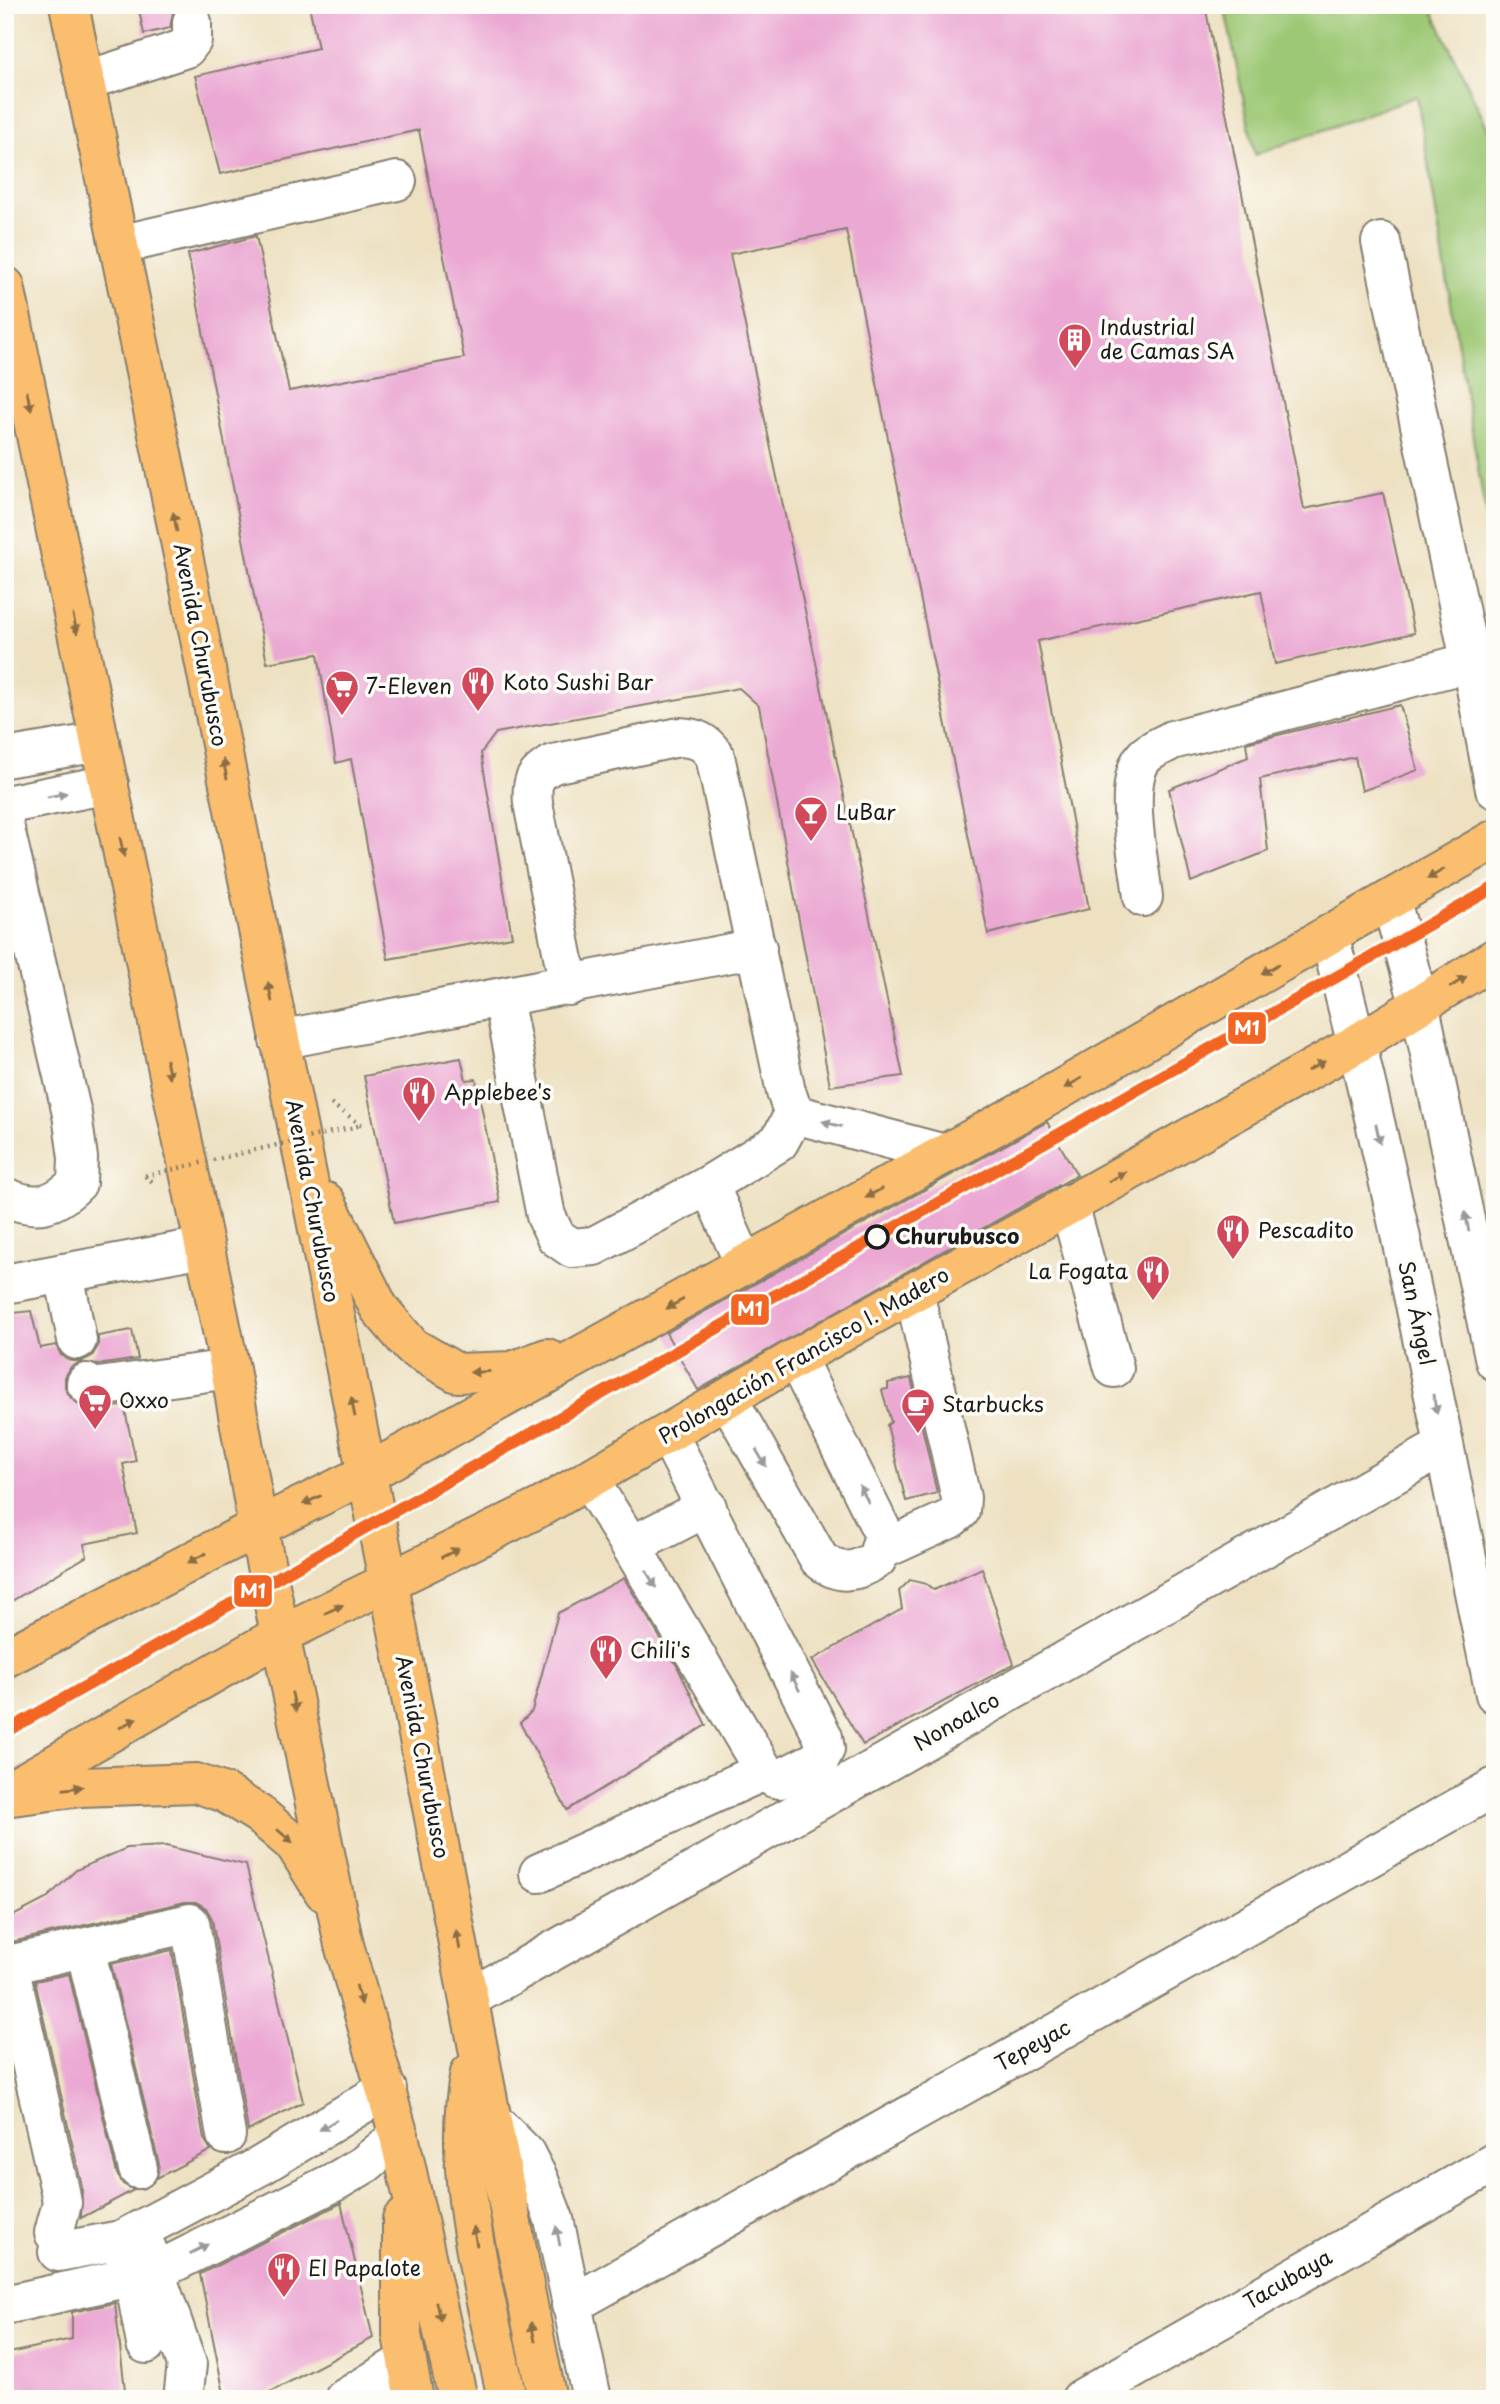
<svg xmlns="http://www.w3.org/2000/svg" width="1500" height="2404" font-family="'Playpen Sans',sans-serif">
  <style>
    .green { fill: #9dc875; stroke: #5c7248; stroke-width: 2 }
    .building { fill: #eba8d3 }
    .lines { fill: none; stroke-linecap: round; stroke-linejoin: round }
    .minor-casing { stroke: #857e6f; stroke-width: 42 }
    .major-casing { stroke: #857e6f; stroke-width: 42 }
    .highway-casing { stroke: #857e6f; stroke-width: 42 }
    .path { stroke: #857e6f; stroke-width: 4.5; stroke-dasharray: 2 5; stroke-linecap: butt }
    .minor { stroke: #fff; stroke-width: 38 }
    .major { stroke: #fabe6e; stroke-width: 38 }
    .highway { stroke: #fabe6e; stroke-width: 38 }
    .path-bridge { stroke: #857e6f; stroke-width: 4.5; stroke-dasharray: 2 5; stroke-linecap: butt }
    .metro-1-casing { stroke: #fdfcf7; stroke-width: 18 }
    .metro-1 { stroke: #f26522; stroke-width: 12 }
    .oneway { fill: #8b6d45 }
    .oneway2 { fill: #999 }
    .stop-dot { fill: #fdfcf7; stroke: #1c1c1c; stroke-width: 3.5 }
    .labels { text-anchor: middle; stroke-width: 7; stroke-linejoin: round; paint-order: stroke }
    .poi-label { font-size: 21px; fill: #1c1c1c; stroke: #fdfcf7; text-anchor: start }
    .street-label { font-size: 21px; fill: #1c1c1c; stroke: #fdfcf7 }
    .stop-label { font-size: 21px; font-weight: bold; fill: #1c1c1c; stroke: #fdfcf7; text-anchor: start }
    .line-badge { stroke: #fdfcf7; stroke-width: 2.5 }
    .badge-label { font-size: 19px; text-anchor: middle; font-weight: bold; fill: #fff }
  </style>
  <rect width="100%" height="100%" fill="#fdfcf7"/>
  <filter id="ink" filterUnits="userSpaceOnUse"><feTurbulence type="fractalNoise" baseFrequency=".0143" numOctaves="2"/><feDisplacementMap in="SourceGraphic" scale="14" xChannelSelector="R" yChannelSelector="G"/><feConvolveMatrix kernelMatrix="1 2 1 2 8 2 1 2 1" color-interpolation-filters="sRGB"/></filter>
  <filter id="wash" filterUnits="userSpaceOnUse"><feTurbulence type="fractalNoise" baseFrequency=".00686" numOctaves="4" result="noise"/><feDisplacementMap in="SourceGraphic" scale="28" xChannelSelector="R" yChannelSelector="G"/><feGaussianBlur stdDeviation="1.57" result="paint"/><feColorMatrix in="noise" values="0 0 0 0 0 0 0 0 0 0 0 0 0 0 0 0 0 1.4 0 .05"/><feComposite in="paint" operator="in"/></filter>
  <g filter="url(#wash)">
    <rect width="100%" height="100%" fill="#eee1c2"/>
    <!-- green -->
    <polygon class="green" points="1224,5 1430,5 1495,144 1495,572 1417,96 1255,155"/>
    <g id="blocks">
      <!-- building -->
      <g class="building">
        <polygon points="138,5 179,5 173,12 170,28 144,34"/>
        <polygon points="309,5 1205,5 1304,509 1383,493 1414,633 1275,664 1261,591 1038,641 1089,909 988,934 846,230 730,254 903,1076 830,1086 759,706 739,688 496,733 481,753 512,937 388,959 351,759 336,763 318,654 267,663 188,254 256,236 289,391 464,358 419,130 220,174 195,76 318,48"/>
        <polygon points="1400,705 1418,770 1362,791 1355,757 1260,779 1268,851 1191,882 1169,789 1248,757 1246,743"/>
        <polygon points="461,1058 466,1080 476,1079 500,1202 394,1223 364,1076"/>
        <polygon points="1047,1122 1077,1175 698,1390 666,1333"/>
        <polygon points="31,1311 40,1348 56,1345 61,1355 71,1361 82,1361 92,1356 98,1346 98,1336 132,1330 138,1359 97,1365 80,1362 71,1367 65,1377 65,1388 71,1398 85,1409 124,1406 136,1461 123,1464 137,1533 84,1544 87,1556 5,1605 5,1314"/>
        <polygon points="911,1378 937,1493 906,1501 887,1425 891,1422 882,1390 888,1389 888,1383"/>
        <polygon points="982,1568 1014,1664 863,1745 812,1660 902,1609 899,1591 910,1580 926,1584 934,1590"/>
        <polygon points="624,1578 677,1666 706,1725 567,1810 520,1723 532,1711 558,1613"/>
        <polygon points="166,1846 246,1865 303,2102 248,2131 212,1919 206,1908 196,1902 185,1902 7,1943 5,1920 46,1899 76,1870 127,1848"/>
        <polygon points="172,1950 204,2139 211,2150 157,2178 159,2164 111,1964"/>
        <polygon points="69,1974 117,2174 123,2184 134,2190 81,2218 82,2187 35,1981"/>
        <polygon points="341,2203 373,2338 257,2399 225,2399 200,2274"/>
        <polygon points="115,2303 126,2399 5,2399 5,2354 72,2339 72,2312"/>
      </g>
    </g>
  </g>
  <g filter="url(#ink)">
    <use href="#blocks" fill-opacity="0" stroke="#857e6f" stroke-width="2"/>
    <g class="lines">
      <!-- minor casing -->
      <g class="minor-casing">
        <g id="minor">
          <polyline points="85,81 186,48 192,40 192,22"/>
          <polyline points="1381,242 1476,688 1495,789"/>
          <polyline points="119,245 397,181"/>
          <polyline points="5,758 100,742"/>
          <polyline points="5,805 109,784"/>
          <path d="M5 829 72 1114 78 1158 77 1183C53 1207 36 1210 5 1197"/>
          <path d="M1143 897C1140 865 1121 783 1144 757 1150 750 1164 745 1172 740L1471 662"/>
          <polyline points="1391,901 1420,1007 1495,1361"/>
          <path d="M1329 935C1395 1185 1442 1440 1495 1694"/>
          <path d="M503 998 546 1216 556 1237 572 1248 594 1246 709 1185 779 1142 794 1114 786 1092 715 756C705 741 696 738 679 737L553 764C534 774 531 782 533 803L569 986"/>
          <polyline points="279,1040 757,948"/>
          <polyline points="794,1114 945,1154"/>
          <polyline points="709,1185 745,1265"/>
          <polyline points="1069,1204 1114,1368"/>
          <polyline points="64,1273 77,1340"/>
          <polyline points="5,1284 204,1247"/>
          <polyline points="86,1383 91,1388 230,1369"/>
          <path d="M728 1399 819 1559C839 1576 855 1573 877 1559L884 1535 796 1358"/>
          <polyline points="589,1480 631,1546 764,1771 774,1778 780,1779 820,1759 825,1749 823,1737 668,1434"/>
          <polyline points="631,1546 707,1507"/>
          <polyline points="882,1550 950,1519 960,1511 961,1498 914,1292"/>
          <polyline points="539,1873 764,1771"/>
          <polyline points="85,1948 138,2169"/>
          <polyline points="470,1998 1444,1446"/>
          <polyline points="489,2117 525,2153 539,2180 554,2219 592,2399"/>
          <polyline points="54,2233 62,2203 60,2191 9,1965 190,1923 226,2135"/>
          <polyline points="147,2249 187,2364 183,2399"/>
          <polyline points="58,2252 121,2240 262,2165 387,2089"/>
          <polyline points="125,2254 137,2295 146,2344"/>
          <polyline points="5,2305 157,2271 338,2180 365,2164 399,2136"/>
          <polyline points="571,2305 1495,1787"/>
          <polyline points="344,2399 406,2361"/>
          <polyline points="1081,2399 1495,2162"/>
        </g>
      </g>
      <!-- major casing -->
      <g class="major-casing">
        <g id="major">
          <polyline points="5,1658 258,1527"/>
          <polyline points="5,1793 280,1635"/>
        </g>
      </g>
      <!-- highway casing -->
      <g class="highway-casing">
        <g id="highway">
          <path d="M69 5C180 529 284 1055 388 1580 442 1853 491 2126 547 2399"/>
          <polyline points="5,286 230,1369 258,1527 344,1945 399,2136 458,2399"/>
          <polyline points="326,1202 379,1308 412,1347 457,1373 512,1371 547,1358"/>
          <polyline points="258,1527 366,1474 1035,1104 1495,839"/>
          <polyline points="280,1635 543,1506 796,1358 1358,1043 1495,958"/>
          <polyline points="5,1797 81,1787 196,1783 225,1793 260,1815 295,1845 324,1892"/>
          <path d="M470 2073C449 2172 487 2300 507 2399"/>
          <polyline points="402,2219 402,2335 414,2399"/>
        </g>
      </g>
      <!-- path -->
      <g class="path">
        <polyline points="331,1104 362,1125"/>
        <polyline points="145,1176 154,1183"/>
      </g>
      <!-- minor -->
      <use href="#minor" class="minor"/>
      <!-- major -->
      <use href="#major" class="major"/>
      <!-- highway -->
      <use href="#highway" class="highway"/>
      <!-- path-bridge -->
      <polyline class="path-bridge" points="145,1176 362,1125"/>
      <!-- metro-1 casing -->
      <g class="metro-1-casing">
        <polyline id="metro-1" points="5,1732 1495,887"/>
      </g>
      <!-- metro-1 -->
      <use href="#metro-1" class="metro-1"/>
    </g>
    <!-- one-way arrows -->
    <defs><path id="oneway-solid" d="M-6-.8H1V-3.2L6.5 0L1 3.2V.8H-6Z" transform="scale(1.75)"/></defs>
    <g class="oneway">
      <use href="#oneway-solid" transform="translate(29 401) rotate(78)"/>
      <use href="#oneway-solid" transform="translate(175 522) rotate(-101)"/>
      <use href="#oneway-solid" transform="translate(75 624) rotate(78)"/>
      <use href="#oneway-solid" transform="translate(225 769) rotate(-101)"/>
      <use href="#oneway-solid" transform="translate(122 847) rotate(78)"/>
      <use href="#oneway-solid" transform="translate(1436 874) rotate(149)"/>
      <use href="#oneway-solid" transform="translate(1270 969) rotate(150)"/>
      <use href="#oneway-solid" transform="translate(1458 982) rotate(-33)"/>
      <use href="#oneway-solid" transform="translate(270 992) rotate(-101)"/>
      <use href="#oneway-solid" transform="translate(1316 1066) rotate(-29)"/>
      <use href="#oneway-solid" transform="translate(168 1069) rotate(78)"/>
      <use href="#oneway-solid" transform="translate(1073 1083) rotate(150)"/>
      <use href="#oneway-solid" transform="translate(1117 1177) rotate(-29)"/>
      <use href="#oneway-solid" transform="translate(874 1193) rotate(151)"/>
      <use href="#oneway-solid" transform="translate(675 1304) rotate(151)"/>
      <use href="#oneway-solid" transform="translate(480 1372) rotate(177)"/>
      <use href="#oneway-solid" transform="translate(353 1407) rotate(-101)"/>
      <use href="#oneway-solid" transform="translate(312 1500) rotate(154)"/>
      <use href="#oneway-solid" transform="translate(450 1553) rotate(-27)"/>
      <use href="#oneway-solid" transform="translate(197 1558) rotate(152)"/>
      <use href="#oneway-solid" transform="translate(334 1609) rotate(-25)"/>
      <use href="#oneway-solid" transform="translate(294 1702) rotate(77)"/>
      <use href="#oneway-solid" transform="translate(128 1723) rotate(-30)"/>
      <use href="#oneway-solid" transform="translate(73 1788) rotate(-7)"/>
      <use href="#oneway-solid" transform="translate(285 1836) rotate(40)"/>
      <use href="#oneway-solid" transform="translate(458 1940) rotate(-101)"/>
      <use href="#oneway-solid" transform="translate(359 1995) rotate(74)"/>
      <use href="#oneway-solid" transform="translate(475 2236) rotate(-101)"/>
      <use href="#oneway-solid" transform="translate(438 2311) rotate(77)"/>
      <use href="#oneway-solid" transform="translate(533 2332) rotate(-102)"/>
    </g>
    <g class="oneway2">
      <use href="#oneway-solid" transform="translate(57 795) rotate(-11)"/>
      <use href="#oneway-solid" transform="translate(832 1124) rotate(-165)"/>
      <use href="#oneway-solid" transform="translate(1378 1134) rotate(78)"/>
      <use href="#oneway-solid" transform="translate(1467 1222) rotate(-101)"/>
      <use href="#oneway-solid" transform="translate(1435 1404) rotate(78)"/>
      <use href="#oneway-solid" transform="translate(761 1458) rotate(60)"/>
      <use href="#oneway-solid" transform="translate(864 1494) rotate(-117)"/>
      <use href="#oneway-solid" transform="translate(651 1579) rotate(59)"/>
      <use href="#oneway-solid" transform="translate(795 1682) rotate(-117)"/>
      <use href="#oneway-solid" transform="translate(328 2125) rotate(149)"/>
      <use href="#oneway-solid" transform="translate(558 2236) rotate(-101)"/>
      <use href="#oneway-solid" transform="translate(199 2249) rotate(-27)"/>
    </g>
  </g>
  <!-- icons -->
  <defs>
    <g id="building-pin" transform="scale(1.75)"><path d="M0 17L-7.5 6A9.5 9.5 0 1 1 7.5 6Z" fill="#d1495b" stroke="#fdfcf7"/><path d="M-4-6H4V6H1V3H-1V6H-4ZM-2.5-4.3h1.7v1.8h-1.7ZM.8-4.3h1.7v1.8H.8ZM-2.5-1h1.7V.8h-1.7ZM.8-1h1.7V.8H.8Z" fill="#fff"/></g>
    <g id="restaurant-pin" transform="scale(1.75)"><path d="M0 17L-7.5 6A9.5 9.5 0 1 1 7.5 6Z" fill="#d1495b" stroke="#fdfcf7"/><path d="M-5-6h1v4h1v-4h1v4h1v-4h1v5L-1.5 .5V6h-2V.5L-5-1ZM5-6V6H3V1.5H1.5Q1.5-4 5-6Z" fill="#fff"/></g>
    <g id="supermarket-pin" transform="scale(1.75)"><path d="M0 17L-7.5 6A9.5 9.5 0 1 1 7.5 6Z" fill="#d1495b" stroke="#fdfcf7"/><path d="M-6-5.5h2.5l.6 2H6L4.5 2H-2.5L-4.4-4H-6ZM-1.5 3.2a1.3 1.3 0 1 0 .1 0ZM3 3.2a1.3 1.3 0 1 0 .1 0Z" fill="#fff"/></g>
    <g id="bar-pin" transform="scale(1.75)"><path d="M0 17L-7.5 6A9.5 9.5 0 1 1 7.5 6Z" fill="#d1495b" stroke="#fdfcf7"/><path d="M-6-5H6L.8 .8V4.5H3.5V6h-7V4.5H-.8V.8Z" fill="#fff"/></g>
    <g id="cafe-pin" transform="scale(1.75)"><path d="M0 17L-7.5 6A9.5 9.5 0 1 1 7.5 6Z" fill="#d1495b" stroke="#fdfcf7"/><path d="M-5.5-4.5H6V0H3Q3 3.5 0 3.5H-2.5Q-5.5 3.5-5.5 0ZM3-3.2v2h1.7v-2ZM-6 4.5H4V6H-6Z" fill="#fff"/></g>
  </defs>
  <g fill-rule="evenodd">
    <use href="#building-pin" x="1075" y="340"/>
    <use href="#restaurant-pin" x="478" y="683"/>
    <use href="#supermarket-pin" x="342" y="687"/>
    <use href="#bar-pin" x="811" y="813"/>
    <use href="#restaurant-pin" x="419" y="1093"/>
    <use href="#restaurant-pin" x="1233" y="1231"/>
    <use href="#restaurant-pin" x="1153" y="1272"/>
    <use href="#supermarket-pin" x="95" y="1401"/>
    <use href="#cafe-pin" x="918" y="1405"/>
    <use href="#restaurant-pin" x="606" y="1651"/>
    <use href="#restaurant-pin" x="284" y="2269"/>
  </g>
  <!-- markers -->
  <circle class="stop-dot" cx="877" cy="1237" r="11"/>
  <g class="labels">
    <!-- poi labels -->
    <g class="poi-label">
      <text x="1100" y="335">Industrial<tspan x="1100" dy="24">de Camas SA</tspan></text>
      <text x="503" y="690">Koto Sushi Bar</text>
      <text x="366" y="694">7-Eleven</text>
      <text x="836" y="820">LuBar</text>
      <text x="444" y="1100">Applebee's</text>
      <text x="1258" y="1238">Pescadito</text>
      <text x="1128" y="1279" text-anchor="end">La Fogata</text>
      <text x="119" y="1408">Oxxo</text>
      <text x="942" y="1412">Starbucks</text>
      <text x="630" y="1658">Chili's</text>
      <text x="308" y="2276">El Papalote</text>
    </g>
    <!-- street labels -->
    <g class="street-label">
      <text transform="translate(200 645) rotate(79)" y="7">Avenida Churubusco</text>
      <text transform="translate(312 1201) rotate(79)" y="7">Avenida Churubusco</text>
      <text transform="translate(1416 1313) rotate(78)" y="7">San Ángel</text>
      <text transform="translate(804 1356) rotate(-30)" y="7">Prolongación Francisco I. Madero</text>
      <text transform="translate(957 1722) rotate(-30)" y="7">Nonoalco</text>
      <text transform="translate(422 1757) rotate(79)" y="7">Avenida Churubusco</text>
      <text transform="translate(1033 2046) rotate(-29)" y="7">Tepeyac</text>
      <text transform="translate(1288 2280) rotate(-30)" y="7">Tacubaya</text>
    </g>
    <!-- stop labels -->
    <g class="stop-label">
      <text x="895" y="1244">Churubusco</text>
    </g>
  </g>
  <g class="line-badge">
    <rect x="1227" y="1011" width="40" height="34" rx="7" fill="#f26522"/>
    <rect x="730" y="1293" width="40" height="33" rx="7" fill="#f26522"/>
    <rect x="233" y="1574" width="40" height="34" rx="7" fill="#f26522"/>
  </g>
  <g class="badge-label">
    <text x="1247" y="1035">M1</text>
    <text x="750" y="1316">M1</text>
    <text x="253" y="1598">M1</text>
  </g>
  <!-- margin -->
  <rect width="1500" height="2404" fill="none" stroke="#fdfcf7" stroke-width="28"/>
</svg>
